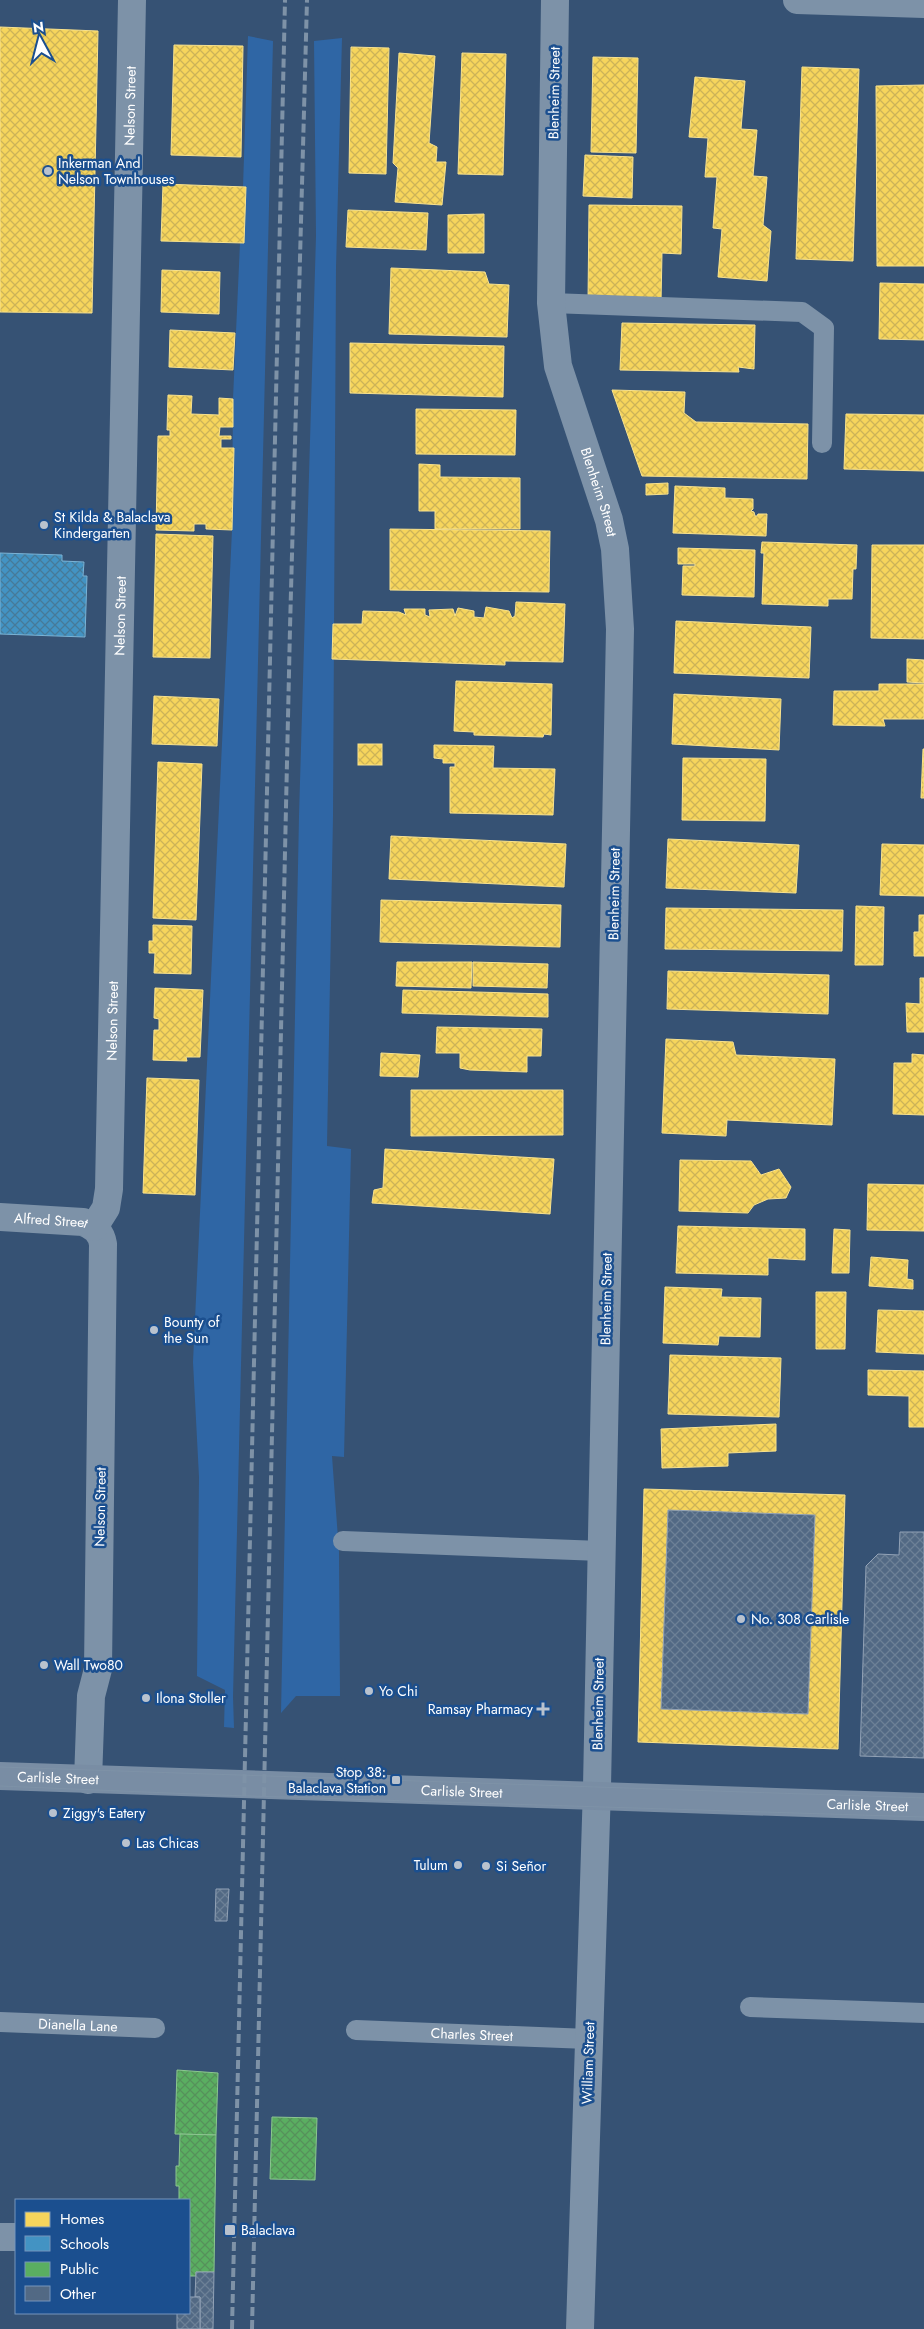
<svg xmlns="http://www.w3.org/2000/svg" width="924" height="2329" font-family="Jost,sans-serif">
  <style>
    .green { fill: #2f66a5 }
    .homes { fill: url(#homes-cross-hatch); stroke: #f9e28d }
    .schools { fill: url(#schools-cross-hatch); stroke: #7bb3d5 }
    .public { fill: url(#public-cross-hatch); stroke: #8cc690 }
    .building { fill: url(#building-cross-hatch); stroke: #92a2b6 }
    .lines { fill: none; stroke-linecap: round; stroke-linejoin: round }
    .service { stroke: #7d92a8; stroke-width: 20 }
    .minor { stroke: #7d92a8; stroke-width: 28 }
    .tertiary { stroke: #7d92a8; stroke-width: 28 }
    .secondary { stroke: #798da4; stroke-width: 28 }
    .tram { stroke: #7e92a7; stroke-width: 1 }
    .rail { stroke: #7e92a7; stroke-width: 4; stroke-dasharray: 9 4; stroke-linecap: butt }
    .poi-dot { fill: #b9c2ce; stroke: #1b4f8f; stroke-width: 2 }
    .labels { text-anchor: middle; stroke-width: 5; stroke-linejoin: round; paint-order: stroke }
    .street-label { font-size: 14px; fill: #fff; stroke: #1b4f8f }
    .poi-label { font-size: 14px; fill: #fff; stroke: #1b4f8f; text-anchor: start }
  </style>
  <defs>
    <pattern id="homes-cross-hatch" width="8" height="8" patternUnits="userSpaceOnUse" patternTransform="scale(1.25)"><rect width="8" height="8" fill="#f6d55c"/><path d="M0 0l8 8M0 8l8-8" fill="none" stroke="#ccb358"/></pattern>
    <pattern id="schools-cross-hatch" width="8" height="8" patternUnits="userSpaceOnUse" patternTransform="scale(1.25)"><rect width="8" height="8" fill="#4393c3"/><path d="M0 0l8 8M0 8l8-8" fill="none" stroke="#467a99"/></pattern>
    <pattern id="public-cross-hatch" width="8" height="8" patternUnits="userSpaceOnUse" patternTransform="scale(1.25)"><rect width="8" height="8" fill="#5aae61"/><path d="M0 0l8 8M0 8l8-8" fill="none" stroke="#56915b"/></pattern>
    <pattern id="building-cross-hatch" width="8" height="8" patternUnits="userSpaceOnUse" patternTransform="scale(1.25)"><rect width="8" height="8" fill="#526984"/><path d="M0 0l8 8M0 8l8-8" fill="none" stroke="#6c8096"/></pattern>
  </defs>
  <rect width="100%" height="100%" fill="#365274"/>
  <!-- green -->
  <g class="green">
    <polygon points="248,36 273,41 233,1697 234,1728 224,1727 225,1690 197,1676 199,1477 193,1362 232,530 233,399 240,243 244,243 246,187 243,187"/>
    <polygon points="342,38 336,268 333,816 327,1146 351,1149 344,1457 332,1456 339,1552 340,1696 296,1696 281,1713 299,816 316,236 314,41"/>
  </g>
  <!-- homes -->
  <g class="homes">
    <polygon points="0,27 98,31 92,313 0,312"/>
    <polygon points="174,45 243,46 241,157 171,155"/>
    <polygon points="351,47 389,48 386,174 349,173"/>
    <polygon points="399,53 435,56 429,143 437,147 436,162 446,162 442,205 395,202 398,168 393,163"/>
    <polygon points="462,53 506,54 503,175 458,174"/>
    <polygon points="593,57 638,58 636,153 591,152"/>
    <polygon points="802,67 859,69 853,261 796,259"/>
    <polygon points="695,77 745,81 741,129 757,130 753,176 767,177 763,225 771,231 767,281 718,277 722,229 713,228 717,177 705,177 708,138 689,137"/>
    <polygon points="924,85 924,266 877,266 876,86"/>
    <polygon points="585,155 633,157 632,198 583,196"/>
    <polygon points="163,184 246,187 244,243 161,241"/>
    <polygon points="589,205 682,206 681,254 662,253 661,302 588,301"/>
    <polygon points="348,210 428,213 426,250 346,247"/>
    <polygon points="484,214 484,253 448,253 448,215"/>
    <polygon points="391,268 485,272 489,284 509,285 507,337 389,334"/>
    <polygon points="162,270 220,272 219,314 161,312"/>
    <polygon points="880,283 924,284 924,340 879,339"/>
    <polygon points="622,323 755,325 754,369 738,367 739,372 620,370"/>
    <polygon points="170,330 235,333 233,370 169,367"/>
    <polygon points="350,343 504,346 503,397 350,393"/>
    <polygon points="612,390 685,392 684,413 696,422 808,424 807,479 642,476"/>
    <polygon points="168,395 192,396 191,414 219,415 219,398 233,399 233,427 220,427 219,436 231,436 231,439 221,439 221,448 234,448 232,530 206,529 206,524 194,524 194,531 156,530 158,436 170,436 170,430 167,430"/>
    <polygon points="416,409 516,410 515,455 416,454"/>
    <polygon points="846,414 924,415 924,471 844,469"/>
    <polygon points="419,464 440,465 440,477 520,478 520,529 435,529 435,511 419,511"/>
    <polygon points="668,483 668,494 646,495 646,484"/>
    <polygon points="675,486 725,488 725,498 753,499 753,509 751,511 754,512 755,516 757,516 758,514 767,514 766,536 673,533"/>
    <polygon points="390,529 550,531 549,592 390,590"/>
    <polygon points="156,534 213,536 210,658 153,657"/>
    <polygon points="762,542 857,545 856,569 853,569 852,599 828,599 828,606 762,604 764,553 761,553"/>
    <polygon points="872,545 924,545 924,639 871,638"/>
    <polygon points="678,548 755,550 754,597 682,595 683,566 695,566 695,564 678,564"/>
    <polygon points="516,602 565,604 563,662 505,661 505,665 332,659 333,624 362,624 363,611 399,612 406,615 404,609 425,609 425,615 430,617 429,610 453,609 455,616 458,608 474,611 474,617 484,618 486,607 509,611 512,618 515,616"/>
    <polygon points="676,621 811,627 809,678 674,673"/>
    <polygon points="907,659 924,660 924,683 907,682"/>
    <polygon points="456,681 552,684 551,735 544,734 543,737 474,735 474,732 454,731"/>
    <polygon points="879,684 924,684 924,719 883,719 885,726 833,725 834,691 879,691"/>
    <polygon points="674,694 781,699 779,750 672,744"/>
    <polygon points="154,696 219,699 217,746 152,744"/>
    <rect x="358" y="744" width="24" height="21"/>
    <polygon points="434,745 494,746 493,768 555,769 553,815 450,813 450,767 455,767 455,763 443,763 443,759 434,758"/>
    <polygon points="923,749 924,749 924,798 921,798"/>
    <polygon points="683,758 766,759 765,821 682,820"/>
    <polygon points="158,762 202,764 196,920 153,918"/>
    <polygon points="391,836 566,844 564,887 389,879"/>
    <polygon points="668,839 799,845 796,893 666,888"/>
    <polygon points="882,844 924,845 924,896 880,895"/>
    <polygon points="381,900 561,905 560,947 380,942"/>
    <polygon points="856,906 884,907 883,965 855,965"/>
    <polygon points="666,908 843,910 842,951 665,949"/>
    <polygon points="919,915 924,915 924,956 914,956 914,932 919,932"/>
    <polygon points="153,925 192,926 191,974 154,973 155,953 149,953 149,941 153,941"/>
    <polygon points="397,962 472,962 471,988 396,986"/>
    <polygon points="473,962 548,964 547,988 473,986"/>
    <polygon points="668,971 829,975 828,1014 667,1009"/>
    <polygon points="920,978 924,978 924,1032 907,1032 906,1003 920,1004"/>
    <polygon points="155,988 203,990 200,1057 186,1057 187,1061 153,1060 154,1030 159,1030 159,1019 154,1018"/>
    <polygon points="403,990 548,994 548,1017 402,1013"/>
    <polygon points="437,1027 542,1029 541,1056 527,1056 527,1072 470,1070 460,1068 460,1053 436,1053"/>
    <polygon points="666,1039 733,1042 736,1055 835,1059 832,1125 727,1120 726,1136 662,1133"/>
    <polygon points="381,1053 420,1055 418,1077 380,1076"/>
    <polygon points="912,1054 924,1055 924,1115 893,1114 894,1063 912,1063"/>
    <polygon points="147,1078 199,1080 195,1195 143,1193"/>
    <polygon points="411,1090 563,1090 563,1135 411,1136"/>
    <polygon points="385,1149 554,1159 550,1214 372,1203 374,1190 383,1188"/>
    <polygon points="680,1160 751,1161 761,1175 779,1169 791,1187 786,1198 768,1199 754,1205 748,1213 679,1211"/>
    <polygon points="868,1184 924,1185 924,1231 867,1230"/>
    <polygon points="678,1226 805,1229 805,1260 768,1258 768,1275 676,1273"/>
    <polygon points="834,1229 850,1230 849,1273 832,1273"/>
    <polygon points="871,1257 908,1260 907,1279 913,1280 913,1289 869,1286"/>
    <polygon points="665,1287 722,1289 721,1297 761,1298 760,1337 719,1336 718,1345 663,1343"/>
    <polygon points="816,1292 846,1292 845,1349 816,1349"/>
    <polygon points="878,1310 924,1311 924,1354 876,1352"/>
    <polygon points="670,1355 781,1358 779,1417 668,1414"/>
    <polygon points="868,1370 924,1371 924,1427 909,1427 909,1396 868,1395"/>
    <polygon points="776,1424 776,1451 728,1453 728,1466 662,1468 661,1429"/>
    <polygon points="644,1489 845,1495 838,1749 638,1742"/>
  </g>
  <!-- schools -->
  <polygon class="schools" points="0,553 62,555 62,561 84,562 83,576 87,576 85,637 0,634"/>
  <!-- public -->
  <g class="public">
    <polygon points="177,2070 218,2073 216,2135 175,2134"/>
    <polygon points="272,2117 317,2118 315,2180 270,2179"/>
    <polygon points="180,2134 216,2135 214,2272 196,2272 196,2276 189,2276 189,2200 179,2200 179,2186 176,2186 176,2166 179,2166"/>
  </g>
  <!-- building -->
  <g class="building">
    <polygon points="668,1510 815,1515 808,1714 661,1709"/>
    <polygon points="900,1532 924,1532 924,1758 860,1756 866,1566 878,1554 899,1555"/>
    <polygon points="216,1889 229,1889 227,1921 215,1921"/>
    <polygon points="196,2272 214,2272 213,2329 200,2329 200,2297 195,2297"/>
    <polygon points="189,2297 200,2297 200,2329 177,2329 177,2313 189,2313"/>
  </g>
  <g class="lines">
    <!-- service -->
    <g class="service">
      <polyline points="551,303 802,312 824,328 822,443"/>
      <polyline points="343,1541 601,1551"/>
      <polyline points="750,2007 924,2013"/>
      <path id="s1" d="M0 2022 155 2028"/>
      <path id="s2" d="M356 2030 589 2039"/>
    </g>
    <!-- minor -->
    <g class="minor">
      <path id="s3" d="M555 0 551 303 558 366 609 520 615 549 620 629 597 1787 580 2329"/>
      <path id="s4" d="M0 1217 83 1222C94 1226 101 1232 103 1244L98 1669 91 1696 88 1780"/>
      <path id="s5" d="M94 1227 106 1208 109 1189 132 0"/>
      <polyline points="0,2237 16,2237"/>
    </g>
    <!-- tertiary -->
    <polyline class="tertiary" points="797,0 924,4"/>
    <!-- secondary -->
    <path class="secondary" id="s6" d="M0 1776 924 1807"/>
    <!-- tram -->
    <g class="tram">
      <polyline points="0,1767 924,1798"/>
      <polyline points="0,1786 218,1795 924,1817"/>
    </g>
    <!-- rail -->
    <g class="rail">
      <polyline points="232,2329 285,0"/>
      <polyline points="252,2329 290,628 307,0"/>
    </g>
  </g>
  <!-- markers -->
  <g class="poi-dot">
    <circle cx="48" cy="171" r="5"/>
    <circle cx="44" cy="525" r="5"/>
    <circle cx="154" cy="1330" r="5"/>
    <circle cx="741" cy="1619" r="5"/>
    <circle cx="44" cy="1665" r="5"/>
    <circle cx="369" cy="1691" r="5"/>
    <circle cx="146" cy="1698" r="5"/>
    <path d="M540.5 1701.5h5v5h5v5h-5v5h-5v-5h-5v-5h5z"/>
    <rect x="391" y="1775" width="10" height="10" rx="2.5"/>
    <circle cx="53" cy="1813" r="5"/>
    <circle cx="126" cy="1843" r="5"/>
    <circle cx="458" cy="1865" r="5"/>
    <circle cx="486" cy="1866" r="5"/>
    <rect x="224" y="2224" width="12" height="12" rx="2.5"/>
  </g>
  <g class="labels">
    <!-- street labels -->
    <g class="street-label">
      <text transform="translate(554 93) rotate(-89)" y="5">Blenheim Street</text>
      <text dy="5" stroke="none"><textPath href="#s5" startOffset="1125">Nelson Street</textPath></text>
      <text dy="5" stroke="none"><textPath href="#s3" startOffset="499">Blenheim Street</textPath></text>
      <text dy="5" stroke="none"><textPath href="#s5" startOffset="615">Nelson Street</textPath></text>
      <text transform="translate(614 894) rotate(-89)" y="5">Blenheim Street</text>
      <text dy="5" stroke="none"><textPath href="#s5" startOffset="210">Nelson Street</textPath></text>
      <text dy="5" stroke="none"><textPath href="#s4" startOffset="51">Alfred Street</textPath></text>
      <text transform="translate(606 1299) rotate(-89)" y="5">Blenheim Street</text>
      <text transform="translate(100 1507) rotate(-89)" y="5">Nelson Street</text>
      <text transform="translate(598 1704) rotate(-89)" y="5">Blenheim Street</text>
      <text dy="5" stroke="none"><textPath href="#s6" startOffset="58">Carlisle Street</textPath></text>
      <text dy="5" stroke="none"><textPath href="#s6" startOffset="462">Carlisle Street</textPath></text>
      <text dy="5" stroke="none"><textPath href="#s6" startOffset="868">Carlisle Street</textPath></text>
      <text dy="5" stroke="none"><textPath href="#s1" startOffset="78">Dianella Lane</textPath></text>
      <text dy="5" stroke="none"><textPath href="#s2" startOffset="116">Charles Street</textPath></text>
      <text transform="translate(588 2063) rotate(-88)" y="5">William Street</text>
    </g>
    <!-- poi labels -->
    <g class="poi-label">
      <text x="58" y="168">Inkerman And<tspan x="58" dy="16">Nelson Townhouses</tspan></text>
      <text x="54" y="522">St Kilda &amp; Balaclava<tspan x="54" dy="16">Kindergarten</tspan></text>
      <text x="164" y="1327">Bounty of<tspan x="164" dy="16">the Sun</tspan></text>
      <text x="751" y="1624">No. 308 Carlisle</text>
      <text x="54" y="1670">Wall Two80</text>
      <text x="379" y="1696">Yo Chi</text>
      <text x="156" y="1703">Ilona Stoller</text>
      <text x="533" y="1714" text-anchor="end">Ramsay Pharmacy</text>
      <text x="386" y="1777" text-anchor="end">Stop 38:<tspan x="386" dy="16">Balaclava Station</tspan></text>
      <text x="63" y="1818">Ziggy's Eatery</text>
      <text x="136" y="1848">Las Chicas</text>
      <text x="448" y="1870" text-anchor="end">Tulum</text>
      <text x="496" y="1871">Si Señor</text>
      <text x="241" y="2235">Balaclava</text>
    </g>
  </g>
  <!-- legend -->
  <rect x="15" y="2199" width="175" height="115" fill="#1b4f8f" stroke="#7695bc"/>
  <rect x="25" y="2212" width="25" height="15" fill="#f6d55c" stroke="#7695bc"/>
  <text x="60" y="2224" font-size="15" fill="#ffffff">Homes</text>
  <rect x="25" y="2236" width="25" height="15" fill="#4393c3" stroke="#7695bc"/>
  <text x="60" y="2249" font-size="15" fill="#ffffff">Schools</text>
  <rect x="25" y="2262" width="25" height="15" fill="#5aae61" stroke="#7695bc"/>
  <text x="60" y="2274" font-size="15" fill="#ffffff">Public</text>
  <rect x="25" y="2286" width="25" height="15" fill="#526984" stroke="#7695bc"/>
  <text x="60" y="2299" font-size="15" fill="#ffffff">Other</text>
  <!-- north arrow -->
  <g transform="translate(40 40) rotate(353)" stroke="#1b4f8f" stroke-width="4" paint-order="stroke">
  <path d="M0-4L9 19L0 12L-9 19Z" fill="#ffffff"/>
  <text y="-8" font-size="14" font-weight="bold" text-anchor="middle" fill="#ffffff">N</text>
  </g>
</svg>
